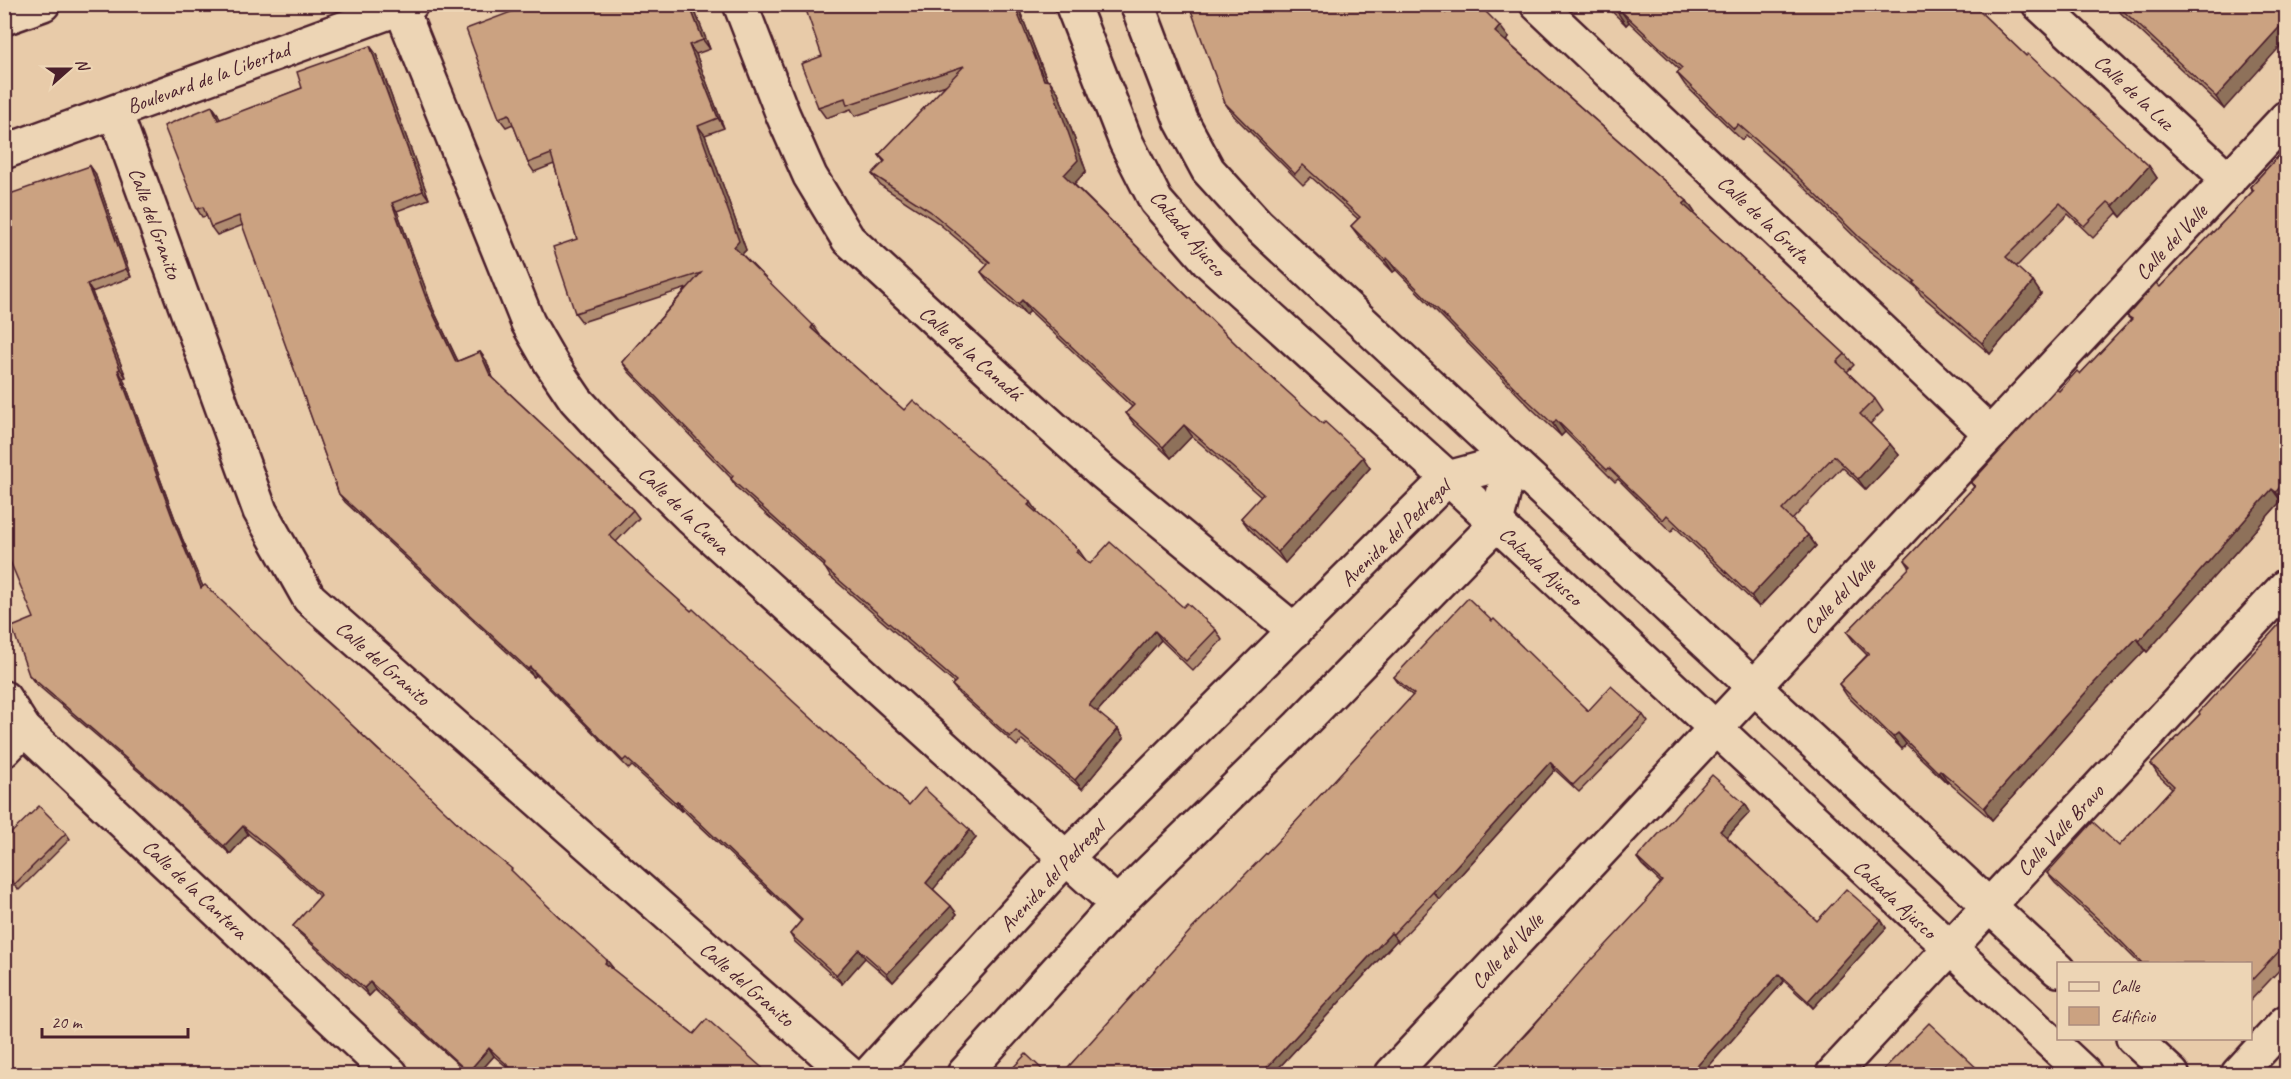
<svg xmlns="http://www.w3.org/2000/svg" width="2291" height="1079" font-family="Caveat,sans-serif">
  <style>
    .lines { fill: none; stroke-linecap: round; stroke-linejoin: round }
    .minor-casing { stroke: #4a1f2b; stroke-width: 38 }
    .tertiary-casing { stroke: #4a1f2b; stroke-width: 38 }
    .minor { stroke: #edd5b5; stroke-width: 33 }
    .tertiary { stroke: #edd5b5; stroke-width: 33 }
    .wall { fill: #af8b6f; stroke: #4a1f2b; stroke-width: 1.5 }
    .shaded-wall { fill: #8e715a; stroke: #4a1f2b; stroke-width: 1.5 }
    .building { fill: #cba281; stroke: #4a1f2b; stroke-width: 1.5 }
    .labels { text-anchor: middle; stroke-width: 4.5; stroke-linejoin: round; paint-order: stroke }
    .street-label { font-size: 21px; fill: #4a1f2b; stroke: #edd5b5 }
  </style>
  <rect width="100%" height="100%" fill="#e8cba9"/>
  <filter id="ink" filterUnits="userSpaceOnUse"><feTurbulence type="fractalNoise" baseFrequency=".0167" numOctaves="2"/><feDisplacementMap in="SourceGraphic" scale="12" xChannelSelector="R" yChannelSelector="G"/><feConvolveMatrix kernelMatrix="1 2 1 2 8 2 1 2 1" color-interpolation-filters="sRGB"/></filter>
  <g filter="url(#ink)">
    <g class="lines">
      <!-- minor casing -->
      <g class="minor-casing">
        <g id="minor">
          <polyline points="740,4 783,115 810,176 848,239 1005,384 1100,470 1295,631"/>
          <polyline points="1537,4 1991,434"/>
          <polyline points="2039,4 2229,180"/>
          <polyline points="401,8 528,323 551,363 576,400 616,444 692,519 1117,904"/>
          <polyline points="115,112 260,511 309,598 849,1074"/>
          <polyline points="4,698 24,729 391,1074"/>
          <polyline points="4,750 24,729"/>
          <polyline points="869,1074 1067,857 1448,478 1511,461 1496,524 1299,726 1117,904 964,1074"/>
          <polyline points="1392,1074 2286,118"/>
          <polyline points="1833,1074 2286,586"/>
          <polyline points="2238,1074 2286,1022"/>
        </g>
      </g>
      <!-- tertiary casing -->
      <g class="tertiary-casing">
        <g id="tertiary">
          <polyline points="1072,4 1126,142 1156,201 1209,262 1448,478 2085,1074"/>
          <polyline points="1137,4 1181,120 1208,170 1258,225 2058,970"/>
          <polyline points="4,18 43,4"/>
          <polyline points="4,152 411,4"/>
          <polyline points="2133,1038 2172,1074"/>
        </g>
      </g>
      <!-- minor -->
      <use href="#minor" class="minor"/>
      <!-- tertiary -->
      <use href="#tertiary" class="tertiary"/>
    </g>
    <!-- wall -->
    <g class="wall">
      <polygon points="692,4 710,49 696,54 724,128 705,135 746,250 742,254 819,335 904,410 1037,511 1036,512 1090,564 1183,607 1216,630 1222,640 1193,671 1161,640 1097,712 1118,729 1124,738 1082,789 1022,740 1017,746 959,694 952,685 954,683 830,576 824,566 737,488 731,479 731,478 629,372 622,362 687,288 582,322 575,313 577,239 554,164 534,172 528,163 513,124 506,127 499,118"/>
      <polygon points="1017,4 1047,80 1058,92 1086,171 1074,184 1248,356 1370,468 1285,563 1249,529 1241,518 1261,497 1192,436 1171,458 1134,424 1126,413 1132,407 1030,311 1026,315 989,283 981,272 988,265 937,222 880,185 872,174 884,162 879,155 946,85 855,116 851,109 826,118 818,107 822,56"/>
      <polygon points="1193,4 1448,4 1450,9 1509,38 1506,41 1687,201 1695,213 1694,214 1845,354 1854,365 1847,372 1875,399 1883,411 1870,424 1890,444 1899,455 1866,490 1842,467 1792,520 1808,535 1816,546 1759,607 1675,527 1671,532 1618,479 1615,482 1565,432 1561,436 1532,409 1396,270 1393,272 1360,238 1351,226 1358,219 1311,177 1303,185 1233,115 1225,103"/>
      <polygon points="1604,4 1972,4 2026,56 2149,166 2157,178 2121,217 2117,213 2093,238 2068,214 2016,267 2033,282 2041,294 1990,354 1921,295 1916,287 1868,250 1803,186 1746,136 1742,140 1685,85 1677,73 1680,70 1629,22 1626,25"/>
      <polygon points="2111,4 2286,4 2224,109"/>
      <polygon points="370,46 376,54 429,199 397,211 433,309 458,361 480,352 486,360 493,378 633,510 639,518 616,542 652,576 835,740 909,805 976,838 933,889 951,906 957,914 893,982 865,958 842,984 795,942 790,934 801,921 683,810 681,811 632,766 629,769 536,675 534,677 345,502 339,494 243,225 217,235 211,227 207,216 202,217 197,209 212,106 218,114 220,120 302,88"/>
      <polygon points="2286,148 2284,504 2281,501 2147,652 2145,650 2102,695 1992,820 1948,782 1947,783 1906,744 1902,749 1847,696 1839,684 1867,655 1855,643 1847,632 1910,568 1905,560 1974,487 1971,483 2059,391 2080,374 2131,320 2127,316 2160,287 2253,191 2250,187"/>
      <polygon points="90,166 95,173 131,277 92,292 126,377 123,378 182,538 203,587 469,834 517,877 613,968 612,969 694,1034 768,1073 769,1074 515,1074 494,1056 478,1074 469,1074 375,990 369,996 299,933 293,926 320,897 277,857 248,834 230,854 164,793 35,683 29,675 34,618"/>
      <polygon points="2286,617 2286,963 2250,1001 2250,963 2139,963 2115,939 2055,883 2047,873 2119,846 2172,788 2158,775 2151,764 2200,714"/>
      <polygon points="1492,621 1588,711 1643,715 1648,722 1579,792 1555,770 1439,899 1398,942 1397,940 1273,1074 1062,1074 1413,696 1399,684 1394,677"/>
      <polygon points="1745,804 1750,812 1727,837 1817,921 1881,920 1886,928 1813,1008 1784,981 1702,1074 1488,1074 1646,903 1661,883 1642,865 1637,858"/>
      <polygon points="66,833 70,839 19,890 4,876 4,840"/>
    </g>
    <!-- shaded-wall -->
    <g class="shaded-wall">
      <polygon points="689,4 692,4 710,49 703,40"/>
      <polygon points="1014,4 1017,4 1051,91 1044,80"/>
      <polygon points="1444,4 1448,4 1455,25 1446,13"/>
      <polygon points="1621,11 1629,22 1626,25 1618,13"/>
      <polygon points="2286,20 2286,40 2224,109 2216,97"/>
      <polygon points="1500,26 1509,38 1503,43 1495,32"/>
      <polygon points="689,45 696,54 724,128 718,118"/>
      <polygon points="370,46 376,54 429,199 423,191"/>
      <polygon points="1050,81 1058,92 1086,171 1072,186 1064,175"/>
      <polygon points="212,106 218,114 224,129 218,120"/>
      <polygon points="698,126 705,135 746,250 740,256 734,247"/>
      <polygon points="90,166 95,173 131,277 126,269"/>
      <polygon points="2149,166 2157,178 2121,217 2113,206"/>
      <polygon points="1687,201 1695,213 1692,216 1683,204"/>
      <polygon points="392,203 397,211 433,309 462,370 456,362 427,301"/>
      <polygon points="1387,258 1396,270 1393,272 1385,260"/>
      <polygon points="2033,282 2041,294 1990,354 1982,343"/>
      <polygon points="87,284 92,292 126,377 120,369"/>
      <polygon points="1022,300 1030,311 1026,315 1018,304"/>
      <polygon points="813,325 820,335 818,337 811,328"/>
      <polygon points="480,352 486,360 495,383 490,375"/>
      <polygon points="118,370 123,378 182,538 207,596 201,588 177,530"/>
      <polygon points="1556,420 1565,432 1561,436 1553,424"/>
      <polygon points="1184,425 1192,436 1171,458 1163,447"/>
      <polygon points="1890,444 1899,455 1866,490 1858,479"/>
      <polygon points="1363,457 1370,468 1285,563 1278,552"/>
      <polygon points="2286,479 2286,501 2284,504 2276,492"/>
      <polygon points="2272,489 2281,501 2147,652 2139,641"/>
      <polygon points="1031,502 1037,511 1034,514 1028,505"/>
      <polygon points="1808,535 1816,546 1759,607 1751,596"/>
      <polygon points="1078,549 1085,559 1082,561 1076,552"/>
      <polygon points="1155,631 1161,640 1095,714 1089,705"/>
      <polygon points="2137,638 2145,650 2102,695 1992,820 1984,808 2094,683"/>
      <polygon points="530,667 536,675 534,677 528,669"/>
      <polygon points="1118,729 1124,738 1082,789 1075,780"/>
      <polygon points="1898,733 1906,744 1902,749 1893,737"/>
      <polygon points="1550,762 1555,770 1439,899 1433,892"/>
      <polygon points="1940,770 1948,782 1947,783 1938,772"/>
      <polygon points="677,801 683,810 681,811 676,803"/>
      <polygon points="1745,804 1750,812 1725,839 1720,831"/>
      <polygon points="243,826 248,834 230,854 224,846"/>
      <polygon points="970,830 976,838 932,891 926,883"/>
      <polygon points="951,906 957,914 893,982 887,974"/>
      <polygon points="1881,920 1886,928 1813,1008 1808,1001"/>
      <polygon points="1391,933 1397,940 1273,1074 1261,1074"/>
      <polygon points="859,949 865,958 842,984 836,975"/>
      <polygon points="607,960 613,968 610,971 605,963"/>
      <polygon points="1779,974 1784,981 1702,1074 1690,1074"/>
      <polygon points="370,982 375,990 369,996 364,988"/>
      <polygon points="489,1048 494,1056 478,1074 471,1074 468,1072"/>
    </g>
    <!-- building -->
    <g class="building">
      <polygon points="517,4 689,4 703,40 689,45 718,118 698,126 739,241 734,247 813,325 811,328 904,410 913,400 1031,502 1028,505 1078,549 1076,552 1090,564 1110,542 1183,607 1187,603 1216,630 1186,661 1155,631 1089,705 1118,729 1075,780 1016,731 1010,737 952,685 956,681 824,567 825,564 731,479 733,476 622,362 701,273 575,313 553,247 577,239 551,154 528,163 509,114 499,118 466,29 519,9"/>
      <polygon points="804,4 1014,4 1044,80 1050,81 1078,160 1064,175 1248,356 1323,424 1325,422 1363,457 1278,552 1241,518 1263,494 1184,425 1163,447 1126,413 1134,405 1022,300 1018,304 981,272 990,262 930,211 872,174 885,161 879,155 964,66 847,105 845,98 818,107 801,64 822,56"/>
      <polygon points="1193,4 1444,4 1446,13 1454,4 1478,4 1500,26 1495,32 1687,201 1683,204 1845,354 1837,362 1875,399 1860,414 1890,444 1858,479 1834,456 1782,510 1808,535 1751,596 1667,515 1663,520 1609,468 1607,470 1556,420 1553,424 1524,397 1387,258 1385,260 1351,226 1360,217 1303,165 1295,174 1225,103 1191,10 1195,9"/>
      <polygon points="1608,4 1972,4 2026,56 2028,54 2149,166 2113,206 2108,202 2084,226 2060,203 2006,257 2033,282 1982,343 1913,283 1915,281 1860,238 1795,174 1738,124 1734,129 1677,73 1682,68 1621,11 1618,13"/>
      <polygon points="2116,4 2286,4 2286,20 2216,97"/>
      <polygon points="370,46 423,191 392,203 427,301 456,362 480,352 490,375 633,510 609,535 652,576 691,611 693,609 835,740 909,805 924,788 970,830 926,883 951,906 887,974 859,949 836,975 790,934 802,920 677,801 676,803 626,758 623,761 530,667 528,669 339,494 239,216 211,227 203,207 197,209 164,126 212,106 218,120 302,88 297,72"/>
      <polygon points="2286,148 2286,479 2276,492 2272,489 2139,641 2137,638 2094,683 1984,808 1940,770 1938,772 1898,733 1893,737 1839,684 1869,654 1847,632 1911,566 1905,560 1975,486 1971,483 2056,389 2059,391 2077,371 2080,374 2132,319 2127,316 2156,283 2160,287 2254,190 2250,187"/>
      <polygon points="90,166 126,269 87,284 120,369 118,370 177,530 201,588 205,585 379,751 397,765 469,834 512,869 511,870 558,916 607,960 605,963 694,1034 707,1019 768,1073 767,1074 517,1074 489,1048 468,1072 370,982 364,988 293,926 321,895 272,850 243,826 224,846 158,786 29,675 12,627 34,618 4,547 4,196"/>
      <polygon points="1468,598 1492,621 1494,619 1588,711 1611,686 1643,715 1573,785 1550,762 1433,892 1393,934 1391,933 1261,1074 1062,1074 1190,931 1277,842 1414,694 1394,677"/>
      <polygon points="2286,617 2286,944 2250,982 2250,963 2142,963 2108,928 2047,873 2093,822 2119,846 2174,786 2151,764 2200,714 2199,712"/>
      <polygon points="1712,775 1745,804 1720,831 1817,921 1846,889 1881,920 1808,1001 1779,974 1690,1074 1488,1074 1529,1031 1592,958 1593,959 1646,902 1645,901 1662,881 1637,858"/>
      <polygon points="39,806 66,833 15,884 4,874 4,840"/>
      <polygon points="1929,1023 1983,1074 1879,1074"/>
      <polygon points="1026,1054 1047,1074 1007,1074"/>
    </g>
  </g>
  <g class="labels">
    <!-- street labels -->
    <g class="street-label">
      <text transform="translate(208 78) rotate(-20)" y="7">Boulevard de la Libertad</text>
      <text transform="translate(2134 92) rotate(43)" y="7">Calle de la Luz</text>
      <text transform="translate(1764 219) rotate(43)" y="7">Calle de la Gruta</text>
      <text transform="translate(155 223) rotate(70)" y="7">Calle del Granito</text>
      <text transform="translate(1188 233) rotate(50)" y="7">Calzada Ajusco</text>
      <text transform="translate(2171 242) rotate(-47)" y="7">Calle del Valle</text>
      <text transform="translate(971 353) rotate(42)" y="7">Calle de la Canadá</text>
      <text transform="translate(684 510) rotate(44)" y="7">Calle de la Cueva</text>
      <text transform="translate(1395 533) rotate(-44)" y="7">Avenida del Pedregal</text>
      <text transform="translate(1541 566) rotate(43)" y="7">Calzada Ajusco</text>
      <text transform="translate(1839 596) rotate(-47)" y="7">Calle del Valle</text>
      <text transform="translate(383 663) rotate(41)" y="7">Calle del Granito</text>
      <text transform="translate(2060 830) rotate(-47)" y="7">Calle Valle Bravo</text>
      <text transform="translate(1052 876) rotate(-47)" y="7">Avenida del Pedregal</text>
      <text transform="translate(195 889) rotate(43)" y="7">Calle de la Cantera</text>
      <text transform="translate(1895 899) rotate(43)" y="7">Calzada Ajusco</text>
      <text transform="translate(1507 951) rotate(-47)" y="7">Calle del Valle</text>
      <text transform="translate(747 984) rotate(41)" y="7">Calle del Granito</text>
    </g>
  </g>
  <!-- margin -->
  <rect width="2291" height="1079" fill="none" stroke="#edd5b5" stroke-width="24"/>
  <rect x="12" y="12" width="2267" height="1055" fill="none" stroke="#4a1f2b" stroke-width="2" filter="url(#ink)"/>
  <!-- legend -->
  <rect x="2057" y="962" width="195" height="78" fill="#edd5b5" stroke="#ac8c7e" stroke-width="1.5"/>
  <rect x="2069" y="982" width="30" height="9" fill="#edd5b5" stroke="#ac8c7e" stroke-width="1.5"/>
  <text x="2111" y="992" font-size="18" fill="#4a1f2b">Calle</text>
  <rect x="2069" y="1007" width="30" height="18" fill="#cba281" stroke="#ac8c7e" stroke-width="1.5"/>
  <text x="2111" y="1022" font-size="18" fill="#4a1f2b">Edificio</text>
  <!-- north arrow -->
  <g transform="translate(69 69) rotate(69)" stroke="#edd5b5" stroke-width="4.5" paint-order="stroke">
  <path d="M0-4.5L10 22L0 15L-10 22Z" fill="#4a1f2b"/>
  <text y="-9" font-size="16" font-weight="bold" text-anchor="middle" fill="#4a1f2b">N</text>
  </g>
  <!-- scale -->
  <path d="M42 1028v9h146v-9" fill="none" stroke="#4a1f2b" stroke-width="3"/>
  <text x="51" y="1028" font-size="18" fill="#4a1f2b" stroke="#edd5b5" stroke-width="4.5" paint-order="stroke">20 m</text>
</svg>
